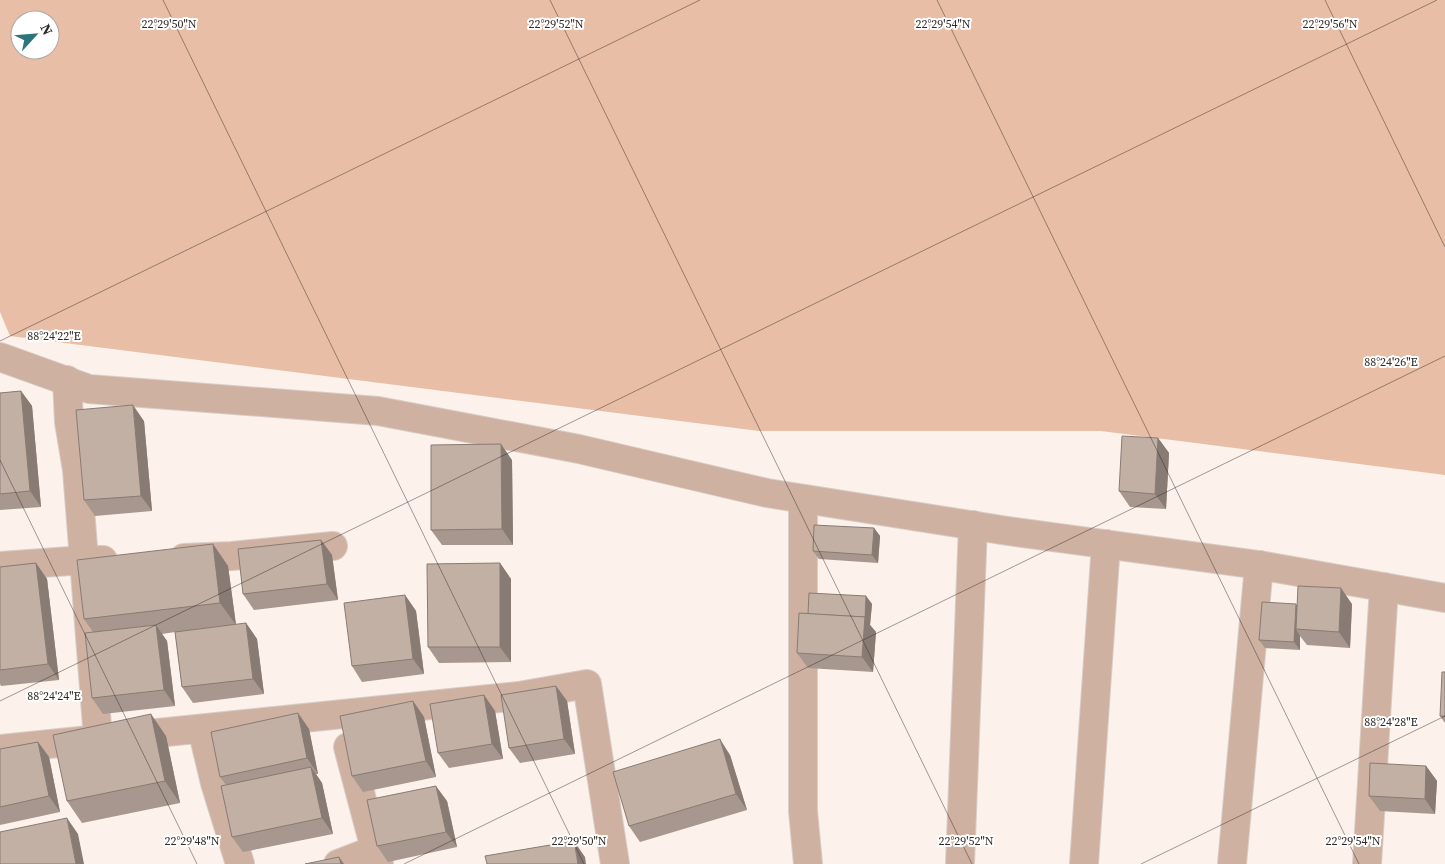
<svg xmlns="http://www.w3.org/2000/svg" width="1445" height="864" font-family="'Source Serif 4',serif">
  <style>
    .green { fill: #e8bea6; fill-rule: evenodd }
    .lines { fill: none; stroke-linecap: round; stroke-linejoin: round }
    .street-casing { stroke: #d8cdc7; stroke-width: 30 }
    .street { stroke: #ceb1a1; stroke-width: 28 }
    .wall { fill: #a7978e }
    .shaded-wall { fill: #887b74 }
    .building { fill: #c2b0a5; stroke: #887b74 }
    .ticks { fill: none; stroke: #302925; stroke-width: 1; stroke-opacity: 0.45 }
    .ticks-label { font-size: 12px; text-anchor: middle; fill: #302925; stroke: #fff; stroke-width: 4; stroke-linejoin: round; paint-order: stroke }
  </style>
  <rect width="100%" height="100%" fill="#fdf1eb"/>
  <!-- green -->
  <path class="green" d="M0 0H1445V475L1101 431H759L10 336 0 312ZM20 20H50V50H20Z"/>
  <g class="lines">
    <!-- street casing -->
    <g class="street-casing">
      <g id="street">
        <polyline points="0,357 89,389 378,411 579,449 767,493 1008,531 1259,565 1445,598"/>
        <polyline points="67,380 69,422 77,470 98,739"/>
        <polyline points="803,499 803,811 808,864"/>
        <polyline points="184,558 232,556 333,546"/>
        <polyline points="0,566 84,560 103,560"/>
        <polyline points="202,729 215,783 240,864"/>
        <polyline points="348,747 379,864"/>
        <polyline points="0,749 519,696 587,684 615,864"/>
        <polyline points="338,864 374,850"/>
        <polyline points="960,864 973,525"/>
        <polyline points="1084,864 1106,544"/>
        <polyline points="1232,864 1259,565"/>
        <polyline points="1367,864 1384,587"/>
      </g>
    </g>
    <!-- street -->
    <use href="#street" class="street"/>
  </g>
  <!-- wall -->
  <g class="wall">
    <polygon points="21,391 32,406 41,507 0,510 0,393"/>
    <polygon points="144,421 152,511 95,516 84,500"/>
    <polygon points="1158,438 1169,453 1166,509 1130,507 1119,491"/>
    <polygon points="512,460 513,545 442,545 431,530"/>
    <polygon points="874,528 880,536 878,563 819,559 813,551"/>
    <polygon points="321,540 332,555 338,600 254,610 243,594"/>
    <polygon points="213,544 228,566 236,625 246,623 257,639 264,694 193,703 182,687 175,632 162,634 167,641 175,706 103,714 92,698 93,632 84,619"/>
    <polygon points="36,563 47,579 59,680 1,686 0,684 0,567"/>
    <polygon points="500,563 511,579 511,662 439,663 428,647"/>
    <polygon points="405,595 416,611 424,674 362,682 352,666"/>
    <polygon points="866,596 872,604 870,625 876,632 873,672 808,668 797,653 808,614"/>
    <polygon points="1352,604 1350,648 1307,645 1300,636 1300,650 1265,648 1259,640 1297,605"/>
    <polygon points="1445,672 1445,723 1440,716"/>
    <polygon points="556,686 567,701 575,754 520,763 509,748"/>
    <polygon points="484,695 495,711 503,759 449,768 438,753"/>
    <polygon points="413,701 424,717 436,777 363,792 352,776"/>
    <polygon points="298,713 309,729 318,774 316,774 322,783 333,834 243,852 232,837 226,785 220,777"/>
    <polygon points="166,736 180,803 82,823 67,801"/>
    <polygon points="38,742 49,757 60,812 0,825 0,749"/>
    <polygon points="730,755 747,810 640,842 629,826"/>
    <polygon points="1426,766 1437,781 1435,814 1380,811 1369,796"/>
    <polygon points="447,801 457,847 388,862 377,846"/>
  </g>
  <!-- shaded-wall -->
  <g class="shaded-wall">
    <polygon points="21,391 32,406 41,507 30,491"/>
    <polygon points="133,405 144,421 152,511 141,496"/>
    <polygon points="1158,438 1169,453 1166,509 1155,494"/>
    <polygon points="501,444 512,460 513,545 502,529"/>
    <polygon points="874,528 880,536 878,563 872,555"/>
    <polygon points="321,540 332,555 338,600 327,584"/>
    <polygon points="213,544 228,566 236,625 220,603"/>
    <polygon points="36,563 47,579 59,680 48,664"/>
    <polygon points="500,563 511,579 511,662 500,647"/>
    <polygon points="1341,588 1352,604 1350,648 1339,632"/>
    <polygon points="405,595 416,611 424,674 413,659"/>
    <polygon points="866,596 872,604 870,625 876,632 873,672 862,657"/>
    <polygon points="1296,604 1302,612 1296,629 1300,636 1300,650 1294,642"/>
    <polygon points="246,623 257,639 264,694 253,679"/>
    <polygon points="156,625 167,641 175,706 164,690"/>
    <polygon points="556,686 567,701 575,754 564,739"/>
    <polygon points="484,695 495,711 503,759 492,744"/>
    <polygon points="413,701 424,717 436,777 426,761"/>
    <polygon points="298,713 309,729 318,774 307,758"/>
    <polygon points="151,714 166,736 180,803 165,781"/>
    <polygon points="720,739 730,755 747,810 736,794"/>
    <polygon points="38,742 49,757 60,812 49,796"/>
    <polygon points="1426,766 1437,781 1435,814 1425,799"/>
    <polygon points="311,767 322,783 333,834 322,818"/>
    <polygon points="436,786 447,801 457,847 446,832"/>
    <polygon points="67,818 78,834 84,864 76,864"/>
    <polygon points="574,841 585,857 586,864 578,864"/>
    <polygon points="339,857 344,864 341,864"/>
  </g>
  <!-- building -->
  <g class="building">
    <polygon points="21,391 30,491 0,494 0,393"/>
    <polygon points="133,405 141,496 84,500 76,410"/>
    <polygon points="1122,436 1158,438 1155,494 1119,491"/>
    <polygon points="501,444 502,529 431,530 431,445"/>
    <polygon points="814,525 874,528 872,555 813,551"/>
    <polygon points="321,540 327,584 243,594 238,549"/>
    <polygon points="213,544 220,603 84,619 77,560"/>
    <polygon points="36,563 48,664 0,670 0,567"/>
    <polygon points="500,563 500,647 428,647 427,564"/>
    <polygon points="1298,586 1341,588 1339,632 1296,629"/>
    <polygon points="809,593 866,596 865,619 865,617 808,614"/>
    <polygon points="405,595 413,659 352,666 344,603"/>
    <polygon points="1262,602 1296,604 1294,642 1259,640"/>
    <polygon points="799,613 865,617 862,657 797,653"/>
    <polygon points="246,623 253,679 182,687 175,632"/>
    <polygon points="156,625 164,690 92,698 85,633"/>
    <polygon points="1442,672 1445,672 1445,716 1440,716"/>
    <polygon points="556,686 564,739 509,748 501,695"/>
    <polygon points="484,695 492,744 438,753 430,704"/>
    <polygon points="413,701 426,761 352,776 340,716"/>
    <polygon points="298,713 307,758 220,777 211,732"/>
    <polygon points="151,714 165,781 67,801 53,735"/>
    <polygon points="720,739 736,794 629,826 613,772"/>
    <polygon points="38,742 49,796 0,807 0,749"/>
    <polygon points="1370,763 1426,766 1425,799 1369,796"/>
    <polygon points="311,767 322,818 232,837 221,786"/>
    <polygon points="436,786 446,832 377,846 367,800"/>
    <polygon points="67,818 76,864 0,864 0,832"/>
    <polygon points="574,841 578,864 487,864 485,856"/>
    <polygon points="339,857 341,864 305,864"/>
  </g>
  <!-- ticks -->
  <path class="ticks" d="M163 0 584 864M550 0 972 864M937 0 1359 864M1325 0 1445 247M0 341 700 0M0 460 197 864M0 701 1437 0M404 864 1445 356M1141 864 1445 716"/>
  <g class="ticks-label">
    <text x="169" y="28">22°29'50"N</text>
    <text x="556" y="28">22°29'52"N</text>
    <text x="943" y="28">22°29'54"N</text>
    <text x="1330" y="28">22°29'56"N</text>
    <text x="54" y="340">88°24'22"E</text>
    <text x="1391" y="366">88°24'26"E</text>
    <text x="54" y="700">88°24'24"E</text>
    <text x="1391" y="726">88°24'28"E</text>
    <text x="192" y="845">22°29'48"N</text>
    <text x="579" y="845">22°29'50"N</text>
    <text x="966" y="845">22°29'52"N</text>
    <text x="1353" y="845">22°29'54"N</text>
  </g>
  <!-- north arrow -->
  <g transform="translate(35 35) rotate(64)"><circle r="24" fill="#ffffff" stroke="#aca9a8"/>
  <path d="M0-4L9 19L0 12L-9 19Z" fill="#2c757b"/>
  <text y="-8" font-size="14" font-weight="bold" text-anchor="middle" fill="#302925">N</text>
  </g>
</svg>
